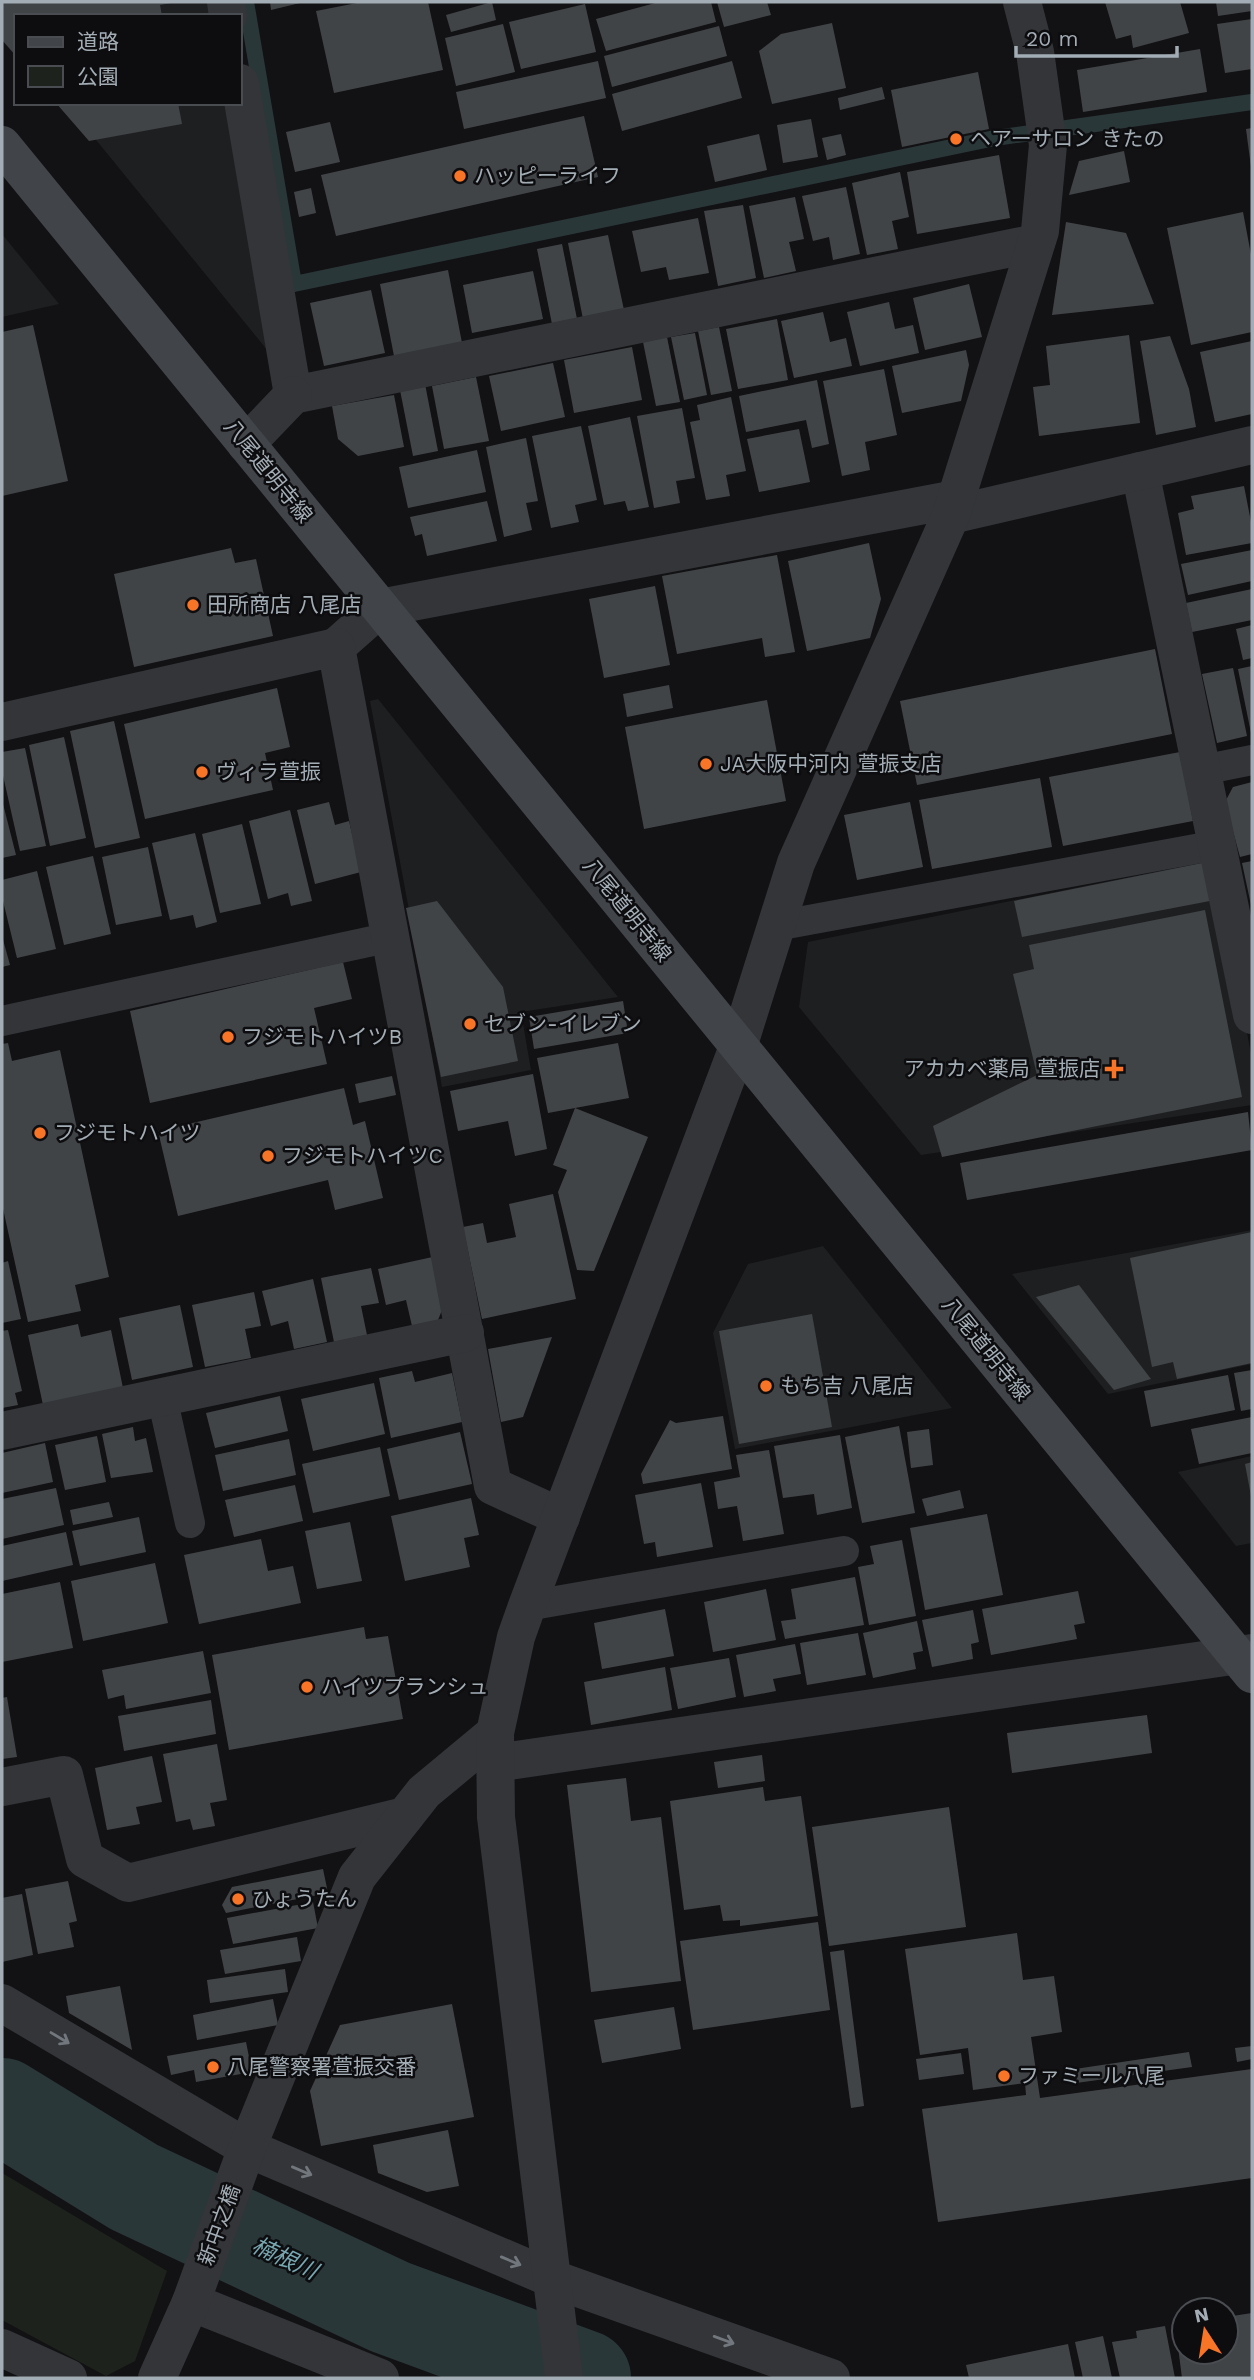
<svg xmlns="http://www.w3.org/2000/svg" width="1254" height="2380" font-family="'Work Sans','Noto Sans JP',sans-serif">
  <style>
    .built { fill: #1e1f21 }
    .green { fill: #1d231c }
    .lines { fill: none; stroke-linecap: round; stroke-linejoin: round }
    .stream { stroke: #2a3739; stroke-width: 16 }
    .river { stroke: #2a3739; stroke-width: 96 }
    .building { fill: #414447 }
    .service { stroke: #333539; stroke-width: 30 }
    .minor { stroke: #333539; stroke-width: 38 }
    .tertiary { stroke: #333539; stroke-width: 38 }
    .secondary { stroke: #414549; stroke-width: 38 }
    .oneway { stroke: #71777d }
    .poi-dot { fill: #f87426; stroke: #0d0d0f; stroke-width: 2.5 }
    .labels { text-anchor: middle; stroke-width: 5; stroke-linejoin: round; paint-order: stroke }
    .poi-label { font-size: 21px; fill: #a3adb5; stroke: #0d0d0f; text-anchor: start }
    .street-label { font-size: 21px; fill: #a3adb5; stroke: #0d0d0f }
    .water-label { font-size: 23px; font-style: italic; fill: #78a7b2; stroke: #0d0d0f }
  </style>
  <rect width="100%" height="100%" fill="#121214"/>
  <!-- built -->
  <g class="built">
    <polygon points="2,2 217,2 220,16 16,16 16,41 2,24"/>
    <polygon points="66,103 235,103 281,367"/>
    <polygon points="2,234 59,304 2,317"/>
    <polygon points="378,699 618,997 521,1012 531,1070 442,1087 370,701"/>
    <polygon points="1214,860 1252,1059 1252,1105 921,1155 799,1007 808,942"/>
    <polygon points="1252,1230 1252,1364 1108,1394 1012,1274"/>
    <polygon points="823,1246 952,1408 735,1449 713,1333 748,1264"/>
    <polygon points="1252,1456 1252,1543 1236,1546 1178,1472"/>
  </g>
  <!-- green -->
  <polygon class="green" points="2,2173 167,2271 135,2361 106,2376 2,2320"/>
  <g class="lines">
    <!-- stream -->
    <polyline class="stream" points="246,2 294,284 995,138 1252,102"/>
    <!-- river -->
    <polyline class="river" points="2,2106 134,2187 390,2307 583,2378"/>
  </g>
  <!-- building -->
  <g class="building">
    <polygon points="2,2 171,2 171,3 160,5 162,16 16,16 16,56 2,40"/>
    <polygon points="270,2 300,2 300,3 271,10"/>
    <polygon points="362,2 428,2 443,70 334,93 316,11"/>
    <polygon points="492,2 496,20 451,32 446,15"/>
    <polygon points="659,2 711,2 716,22 606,51 596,19"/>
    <polygon points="717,2 767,2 771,15 724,27"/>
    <polygon points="1105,2 1180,2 1189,33 1133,48 1131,35 1116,39"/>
    <polygon points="1216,2 1252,2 1252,11 1218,16"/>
    <polygon points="585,4 596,52 521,69 509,22"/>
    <polygon points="1252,19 1252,69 1225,73 1217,24"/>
    <polygon points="832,23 846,88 772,104 759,51 781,34"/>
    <polygon points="503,24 515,72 456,86 445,38"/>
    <polygon points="719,26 727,56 612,87 604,56"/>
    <polygon points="1200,49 1207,92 1083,112 1077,70"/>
    <polygon points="598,61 606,98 464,129 456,92"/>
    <polygon points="732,61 742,98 622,131 612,94"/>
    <polygon points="978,72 989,129 902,147 891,90"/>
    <polygon points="882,87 885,99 840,110 838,98"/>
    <polygon points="56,103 178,103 182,124 89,141"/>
    <polygon points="584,116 598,177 336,236 321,175"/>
    <polygon points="811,119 818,157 783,163 777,125"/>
    <polygon points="330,122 340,162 295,172 286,132"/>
    <polygon points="1252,128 1252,166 1251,167 1246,129"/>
    <polygon points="759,134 767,170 715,182 707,146"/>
    <polygon points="841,134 846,155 827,160 822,138"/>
    <polygon points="1124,151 1130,182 1069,195 1079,161"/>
    <polygon points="999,155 1010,218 917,234 907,172"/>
    <polygon points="900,172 909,217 892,221 898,249 867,255 852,183"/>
    <polygon points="846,187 860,254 833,260 829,237 813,241 802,196"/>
    <polygon points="311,188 316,213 299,217 294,192"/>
    <polygon points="795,197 804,239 789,242 796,271 764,278 749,206"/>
    <polygon points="743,205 756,278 718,286 704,211"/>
    <polygon points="1243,212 1252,260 1252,332 1191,345 1167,228"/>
    <polygon points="698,218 709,273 669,280 666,267 641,272 632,231"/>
    <polygon points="1066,222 1126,233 1154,304 1052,315"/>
    <polygon points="608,235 624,310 583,319 568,243"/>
    <polygon points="562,244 577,319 552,324 537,249"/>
    <polygon points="448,270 462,343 394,356 380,284"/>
    <polygon points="533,271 543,319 472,333 463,285"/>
    <polygon points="969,284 982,337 925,350 913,298"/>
    <polygon points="371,290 385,353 324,366 310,303"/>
    <polygon points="889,302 895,329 913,325 919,353 860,366 847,312"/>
    <polygon points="823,312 830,342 846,338 852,366 794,378 781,321"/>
    <polygon points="777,319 788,380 738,389 726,329"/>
    <polygon points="33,325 68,481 2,496 2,332"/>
    <polygon points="719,327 732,391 711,395 698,331"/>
    <polygon points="695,333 707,395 684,400 671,337"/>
    <polygon points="1129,335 1140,423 1039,436 1033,387 1050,385 1046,346"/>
    <polygon points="1170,336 1189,389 1196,427 1156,435 1140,341"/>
    <polygon points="667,337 680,402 656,406 643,342"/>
    <polygon points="1252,341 1252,414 1215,422 1200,352"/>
    <polygon points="632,347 642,400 574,413 564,360"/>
    <polygon points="966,350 969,365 961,401 902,413 892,366"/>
    <polygon points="553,363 565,417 501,431 489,376"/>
    <polygon points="884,369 897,435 865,442 870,470 842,476 823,381"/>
    <polygon points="476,377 489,441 444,449 432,386"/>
    <polygon points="817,380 829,444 812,448 806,420 746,432 739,396"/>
    <polygon points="425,384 438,451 413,456 400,390"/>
    <polygon points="394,395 404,447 358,456 338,439 332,406"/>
    <polygon points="731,397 746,471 726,475 730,496 706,500 690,422 700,420 697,405"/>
    <polygon points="682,408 695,478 676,481 680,503 654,508 637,416"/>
    <polygon points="630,417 649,507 628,511 625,501 604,505 588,426"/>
    <polygon points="581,426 597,500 575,505 579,522 551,528 532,436"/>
    <polygon points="799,429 810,482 759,492 747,439"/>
    <polygon points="526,438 538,501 526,503 532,530 504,537 486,447"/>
    <polygon points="477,450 486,492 408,508 399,467"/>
    <polygon points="1244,486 1252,527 1252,543 1186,555 1178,513 1194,509 1191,496"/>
    <polygon points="487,501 497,541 427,556 422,534 415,536 410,517"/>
    <polygon points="869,543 881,599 870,638 807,651 788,561"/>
    <polygon points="231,548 235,563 256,559 273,636 134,667 114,574"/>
    <polygon points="1252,550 1252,581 1188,595 1181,564"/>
    <polygon points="777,555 795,652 765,657 762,638 677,654 662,576"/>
    <polygon points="655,586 670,665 604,678 589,599"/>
    <polygon points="1252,589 1252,620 1192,632 1186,603"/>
    <polygon points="1252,625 1252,658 1243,660 1236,629"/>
    <polygon points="1155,649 1172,734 917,785 900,701"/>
    <polygon points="1252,666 1252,732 1251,733 1238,669"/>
    <polygon points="1233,668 1247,736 1217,743 1202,674"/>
    <polygon points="669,685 673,708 627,717 623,694"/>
    <polygon points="277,688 290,747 265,753 273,790 145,819 124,724"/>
    <polygon points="767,700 786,801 644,829 625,727"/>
    <polygon points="114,721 140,838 95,848 70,731"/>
    <polygon points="64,737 86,838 50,846 29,745"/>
    <polygon points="25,748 46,846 20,851 2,771 2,752"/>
    <polygon points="1180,752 1193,821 1063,846 1049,777"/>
    <polygon points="1040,778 1052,847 932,869 919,800"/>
    <polygon points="1252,782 1252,854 1240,857 1225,802 1233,787"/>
    <polygon points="2,800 16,855 2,858"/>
    <polygon points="329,802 335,825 349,821 361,872 315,884 297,810"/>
    <polygon points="910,802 923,867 857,880 844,815"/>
    <polygon points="290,810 312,901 291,906 288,893 268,899 249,821"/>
    <polygon points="242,824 261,904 220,913 202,834"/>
    <polygon points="195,833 217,922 196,928 193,915 170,920 152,843"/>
    <polygon points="148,847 162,916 116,925 102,857"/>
    <polygon points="93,856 111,934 64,945 46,867"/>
    <polygon points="1252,861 1252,905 1251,905 1242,863"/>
    <polygon points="1207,862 1215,900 1022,937 1014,901"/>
    <polygon points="37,871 56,949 17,958 2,897 2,880"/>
    <polygon points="437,901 503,987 518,1061 441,1077 406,908"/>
    <polygon points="1205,910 1242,1097 942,1157 933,1126 1037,1075 1013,974 1034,969 1029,945"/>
    <polygon points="2,936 10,965 2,967"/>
    <polygon points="343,962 352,999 314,1008 327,1064 150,1103 130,1011"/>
    <polygon points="623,1001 628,1033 534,1049 529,1017"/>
    <polygon points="8,1043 12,1061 60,1050 109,1277 75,1285 81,1311 28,1322 2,1204 2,1044"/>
    <polygon points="618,1043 629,1098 575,1108 648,1137 594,1271 577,1270 558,1192 567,1170 553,1165 575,1108 548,1113 537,1058"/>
    <polygon points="533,1074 547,1149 515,1156 508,1121 458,1131 450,1091"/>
    <polygon points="392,1076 396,1095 359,1103 355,1084"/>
    <polygon points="344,1088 353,1125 365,1121 383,1198 335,1210 328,1180 178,1216 158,1131"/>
    <polygon points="1248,1112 1252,1150 967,1200 960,1163"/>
    <polygon points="553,1194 576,1299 482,1319 463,1227 483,1223 487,1243 516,1237 509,1204"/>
    <polygon points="1252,1232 1252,1363 1177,1379 1173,1362 1152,1367 1130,1258"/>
    <polygon points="437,1256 446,1300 438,1320 412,1326 406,1300 386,1305 378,1269"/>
    <polygon points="8,1261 21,1319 2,1323 2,1263"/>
    <polygon points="371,1268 379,1303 361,1306 367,1335 334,1342 321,1278"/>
    <polygon points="313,1279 327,1342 294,1349 288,1321 271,1326 262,1291"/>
    <polygon points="1079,1285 1151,1379 1114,1390 1036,1297"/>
    <polygon points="254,1292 261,1326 245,1329 251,1358 205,1367 192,1305"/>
    <polygon points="180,1305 193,1367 132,1380 119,1318"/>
    <polygon points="812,1314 832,1427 739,1444 719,1331"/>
    <polygon points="78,1324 81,1337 111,1330 123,1388 43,1405 28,1335"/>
    <polygon points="8,1330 22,1391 15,1393 18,1405 2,1408 2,1331"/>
    <polygon points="552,1337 523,1417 501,1422 488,1349"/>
    <polygon points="1252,1370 1252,1409 1241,1411 1234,1373"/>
    <polygon points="412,1371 415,1382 452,1373 462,1422 391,1438 379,1378"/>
    <polygon points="1228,1375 1235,1410 1151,1427 1144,1391"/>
    <polygon points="374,1383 385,1434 313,1451 301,1399"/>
    <polygon points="280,1396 288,1431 215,1448 206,1413"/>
    <polygon points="723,1416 732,1469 643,1484 641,1474 670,1420 676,1423"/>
    <polygon points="1252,1417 1252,1453 1199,1464 1191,1429"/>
    <polygon points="899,1426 915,1513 862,1523 845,1437"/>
    <polygon points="133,1427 135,1441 146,1438 153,1472 111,1478 102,1434"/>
    <polygon points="929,1429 933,1465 911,1468 907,1432"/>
    <polygon points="460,1432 472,1484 399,1500 387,1449"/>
    <polygon points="840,1435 852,1508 817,1515 814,1494 783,1498 774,1446"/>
    <polygon points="97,1436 106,1482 65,1490 55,1445"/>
    <polygon points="289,1439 296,1475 223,1491 215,1455"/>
    <polygon points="45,1443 53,1482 2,1493 2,1453"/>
    <polygon points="380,1447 390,1496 313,1513 302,1464"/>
    <polygon points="769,1450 784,1534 743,1541 737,1506 718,1509 714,1482 740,1477 736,1455"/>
    <polygon points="1252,1462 1252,1496 1251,1496 1245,1464"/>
    <polygon points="701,1483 713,1547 657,1557 655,1542 644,1544 635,1495"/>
    <polygon points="295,1485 303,1521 234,1537 225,1500"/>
    <polygon points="56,1488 64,1525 2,1539 2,1499"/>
    <polygon points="960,1490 964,1508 927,1516 922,1499"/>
    <polygon points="471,1498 479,1535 464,1538 470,1567 405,1581 391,1516"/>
    <polygon points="109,1502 113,1517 73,1525 70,1510"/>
    <polygon points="987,1514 1003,1595 925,1610 910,1528"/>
    <polygon points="139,1517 146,1552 80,1566 72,1531"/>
    <polygon points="350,1522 362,1581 317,1589 305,1531"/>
    <polygon points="66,1532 73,1565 2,1581 2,1546"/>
    <polygon points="261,1539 268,1571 293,1566 301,1603 199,1624 184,1555"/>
    <polygon points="902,1540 916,1616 869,1625 858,1567 874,1564 870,1546"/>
    <polygon points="155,1563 168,1623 83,1641 71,1581"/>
    <polygon points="855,1577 864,1625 785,1639 781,1621 796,1619 791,1589"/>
    <polygon points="60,1582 73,1648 2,1662 2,1594"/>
    <polygon points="766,1589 776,1640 713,1652 704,1602"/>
    <polygon points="1078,1591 1085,1623 1074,1625 1077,1639 991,1655 982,1609"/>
    <polygon points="665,1609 674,1656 602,1669 594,1623"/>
    <polygon points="973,1610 979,1642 971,1644 973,1659 932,1667 922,1620"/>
    <polygon points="917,1621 923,1651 913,1653 916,1669 873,1678 863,1633"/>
    <polygon points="364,1627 366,1639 388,1636 403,1719 229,1750 212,1655"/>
    <polygon points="858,1633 866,1675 807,1685 800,1643"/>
    <polygon points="795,1644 801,1674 773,1679 776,1691 744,1697 736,1655"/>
    <polygon points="203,1651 211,1693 126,1709 124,1695 108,1699 102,1670"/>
    <polygon points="729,1658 736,1697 678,1709 670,1668"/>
    <polygon points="665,1667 672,1710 591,1725 584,1682"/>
    <polygon points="7,1697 17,1757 2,1759 2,1698"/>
    <polygon points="211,1700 216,1734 124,1751 118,1716"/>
    <polygon points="1147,1715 1152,1753 1012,1773 1007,1733"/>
    <polygon points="217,1744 227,1800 210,1803 215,1826 193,1830 190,1819 176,1822 163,1754"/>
    <polygon points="762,1755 765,1781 718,1788 714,1762"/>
    <polygon points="152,1756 162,1802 136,1807 140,1824 107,1830 95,1768"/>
    <polygon points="626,1778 631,1821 661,1817 681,1981 591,1992 567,1785"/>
    <polygon points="763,1787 765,1801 801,1796 818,1916 740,1926 740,1920 723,1921 720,1905 684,1910 670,1801"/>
    <polygon points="949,1807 966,1927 829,1946 812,1827"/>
    <polygon points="323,1869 328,1893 226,1913 222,1905 232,1887"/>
    <polygon points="68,1881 77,1921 69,1923 74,1947 38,1954 25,1889"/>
    <polygon points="22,1894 33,1955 2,1962 2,1898"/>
    <polygon points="313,1902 318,1928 233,1944 227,1918"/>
    <polygon points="818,1922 830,2010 693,2030 680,1941"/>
    <polygon points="1017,1933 1023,1980 1054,1976 1062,2032 1031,2037 1040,2098 1252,2069 1252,2178 938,2222 922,2109 1026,2095 1025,2083 973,2090 968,2048 920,2055 905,1949"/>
    <polygon points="297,1937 301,1961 225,1974 220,1950"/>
    <polygon points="844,1950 864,2106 851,2108 830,1952"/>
    <polygon points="285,1969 288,1992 210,2003 207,1980"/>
    <polygon points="120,1986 132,2050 69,2013 66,1996"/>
    <polygon points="273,1999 278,2025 197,2040 193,2015"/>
    <polygon points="452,2004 474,2117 321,2146 310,2091 340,2025"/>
    <polygon points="674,2007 681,2049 602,2063 594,2020"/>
    <polygon points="246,2042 252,2072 196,2082 194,2070 171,2075 167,2056"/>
    <polygon points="1252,2046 1252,2059 1237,2062 1235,2048"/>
    <polygon points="1189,2052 1192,2067 1076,2083 1075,2069"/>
    <polygon points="961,2053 964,2074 919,2080 916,2059"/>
    <polygon points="448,2130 459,2186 427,2192 378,2173 373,2145"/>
    <polygon points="1252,2313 1252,2378 1182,2378 1175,2323 1184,2322 1184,2352 1226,2352 1226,2317"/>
    <polygon points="1165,2326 1175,2378 1120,2378 1112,2342 1137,2338 1136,2331"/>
    <polygon points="1103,2336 1112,2378 1083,2378 1075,2342"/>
    <polygon points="1068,2344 1075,2378 969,2378 966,2365"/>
  </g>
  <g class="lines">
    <!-- service -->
    <g class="service">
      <polyline points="1202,770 1252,760"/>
      <polyline points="776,926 1217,845"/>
      <polyline points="2,1021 391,937"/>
      <polyline points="162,1397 190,1523"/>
      <polyline points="527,1606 844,1551"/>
    </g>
    <!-- minor -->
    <g class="minor">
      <polyline points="226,2 228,16"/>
      <polyline points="240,83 293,395 1036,243"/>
      <polyline points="246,444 293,395"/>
      <polyline points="1140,471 1252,1015"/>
      <polyline points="951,515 1252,445"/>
      <polyline points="336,647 380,608 956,499"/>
      <polyline points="2,722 336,647 493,1486 561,1517"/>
      <polyline points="738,1047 796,863 951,515 1040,231 1048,145 1035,52 1022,2"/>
      <polyline points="2,1431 465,1333"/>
      <polyline points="495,1763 1252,1653"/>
      <polyline points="2,1787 64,1775 85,1859 128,1883 405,1816"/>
      <polyline points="2,2003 247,2148 553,2279 831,2378"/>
      <polyline points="191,2302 380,2378"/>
      <polyline points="2,2348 68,2378"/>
      <polyline points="157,2378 191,2302 247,2148 357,1877 424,1792 495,1733"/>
    </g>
    <!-- tertiary -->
    <polyline class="tertiary" points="564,2378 496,1817 495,1733 516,1637 527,1606 738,1047"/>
    <!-- secondary -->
    <polyline class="secondary" points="2,145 1252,1674"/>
  </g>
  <!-- one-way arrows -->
  <defs><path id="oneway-shaft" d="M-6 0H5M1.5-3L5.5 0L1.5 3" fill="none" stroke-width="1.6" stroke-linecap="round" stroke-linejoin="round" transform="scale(1.75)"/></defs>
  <g class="oneway">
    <use href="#oneway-shaft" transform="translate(60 2038) rotate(31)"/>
    <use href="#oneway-shaft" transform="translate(302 2171) rotate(23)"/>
    <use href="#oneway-shaft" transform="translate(511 2261) rotate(23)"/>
    <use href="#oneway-shaft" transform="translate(724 2340) rotate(20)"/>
  </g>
  <!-- markers -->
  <g class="poi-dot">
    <circle cx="956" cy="139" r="7"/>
    <circle cx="460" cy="176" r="7"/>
    <circle cx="193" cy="605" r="7"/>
    <circle cx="706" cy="764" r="7"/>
    <circle cx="202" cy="772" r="7"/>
    <circle cx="470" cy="1024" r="7"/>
    <circle cx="228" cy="1037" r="7"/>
    <path d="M1110.5 1058.5h7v7h7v7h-7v7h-7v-7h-7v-7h7z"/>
    <circle cx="40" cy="1133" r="7"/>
    <circle cx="268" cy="1156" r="7"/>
    <circle cx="766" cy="1386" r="7"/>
    <circle cx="307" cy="1687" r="7"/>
    <circle cx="238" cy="1899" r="7"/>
    <circle cx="213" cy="2067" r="7"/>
    <circle cx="1004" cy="2076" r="7"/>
  </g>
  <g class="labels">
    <!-- poi labels -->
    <g class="poi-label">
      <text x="970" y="146">ヘアーサロン きたの</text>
      <text x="474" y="183">ハッピーライフ</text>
      <text x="207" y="612">田所商店 八尾店</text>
      <text x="720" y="771">JA大阪中河内 萱振支店</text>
      <text x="216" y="779">ヴィラ萱振</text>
      <text x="484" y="1031">セブン-イレブン</text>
      <text x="242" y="1044">フジモトハイツB</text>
      <text x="1100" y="1076" text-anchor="end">アカカベ薬局 萱振店</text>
      <text x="54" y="1140">フジモトハイツ</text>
      <text x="282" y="1163">フジモトハイツC</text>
      <text x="780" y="1393">もち吉 八尾店</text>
      <text x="321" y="1694">ハイツプランシュ</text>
      <text x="252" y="1906">ひょうたん</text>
      <text x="227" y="2074">八尾警察署萱振交番</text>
      <text x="1018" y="2083">ファミール八尾</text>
    </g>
    <!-- street labels -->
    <g class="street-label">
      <text transform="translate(268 471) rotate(51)" y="7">八尾道明寺線</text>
      <text transform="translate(627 910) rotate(51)" y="7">八尾道明寺線</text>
      <text transform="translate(986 1349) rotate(51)" y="7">八尾道明寺線</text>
      <text transform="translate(219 2225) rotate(-70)" y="7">新中之橋</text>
    </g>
    <!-- water labels -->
    <g class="water-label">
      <text transform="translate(285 2258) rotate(25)" y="8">楠根川</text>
    </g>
  </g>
  <!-- border -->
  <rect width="1254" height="2380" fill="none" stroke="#a3adb5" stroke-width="7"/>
  <!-- legend -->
  <rect x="14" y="14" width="228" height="91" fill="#0d0d0f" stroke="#494d51" stroke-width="2"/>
  <rect x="28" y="37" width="35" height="10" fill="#414549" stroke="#494d51" stroke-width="2"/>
  <text x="77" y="49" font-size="21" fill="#a3adb5">道路</text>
  <rect x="28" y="66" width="35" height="21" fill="#1d231c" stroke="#494d51" stroke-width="2"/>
  <text x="77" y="84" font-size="21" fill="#a3adb5">公園</text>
  <!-- north arrow -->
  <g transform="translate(1205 2331) rotate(348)"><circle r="33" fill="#0d0d0f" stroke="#494d51" stroke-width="2"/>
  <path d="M0-5L12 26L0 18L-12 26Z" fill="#f87426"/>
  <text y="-10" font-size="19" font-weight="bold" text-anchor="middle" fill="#a3adb5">N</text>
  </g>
  <!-- scale -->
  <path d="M1016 46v10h161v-10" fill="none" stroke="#a3adb5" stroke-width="3.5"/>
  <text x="1026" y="46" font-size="21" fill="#a3adb5" stroke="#0d0d0f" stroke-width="5" paint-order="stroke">20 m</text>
</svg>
